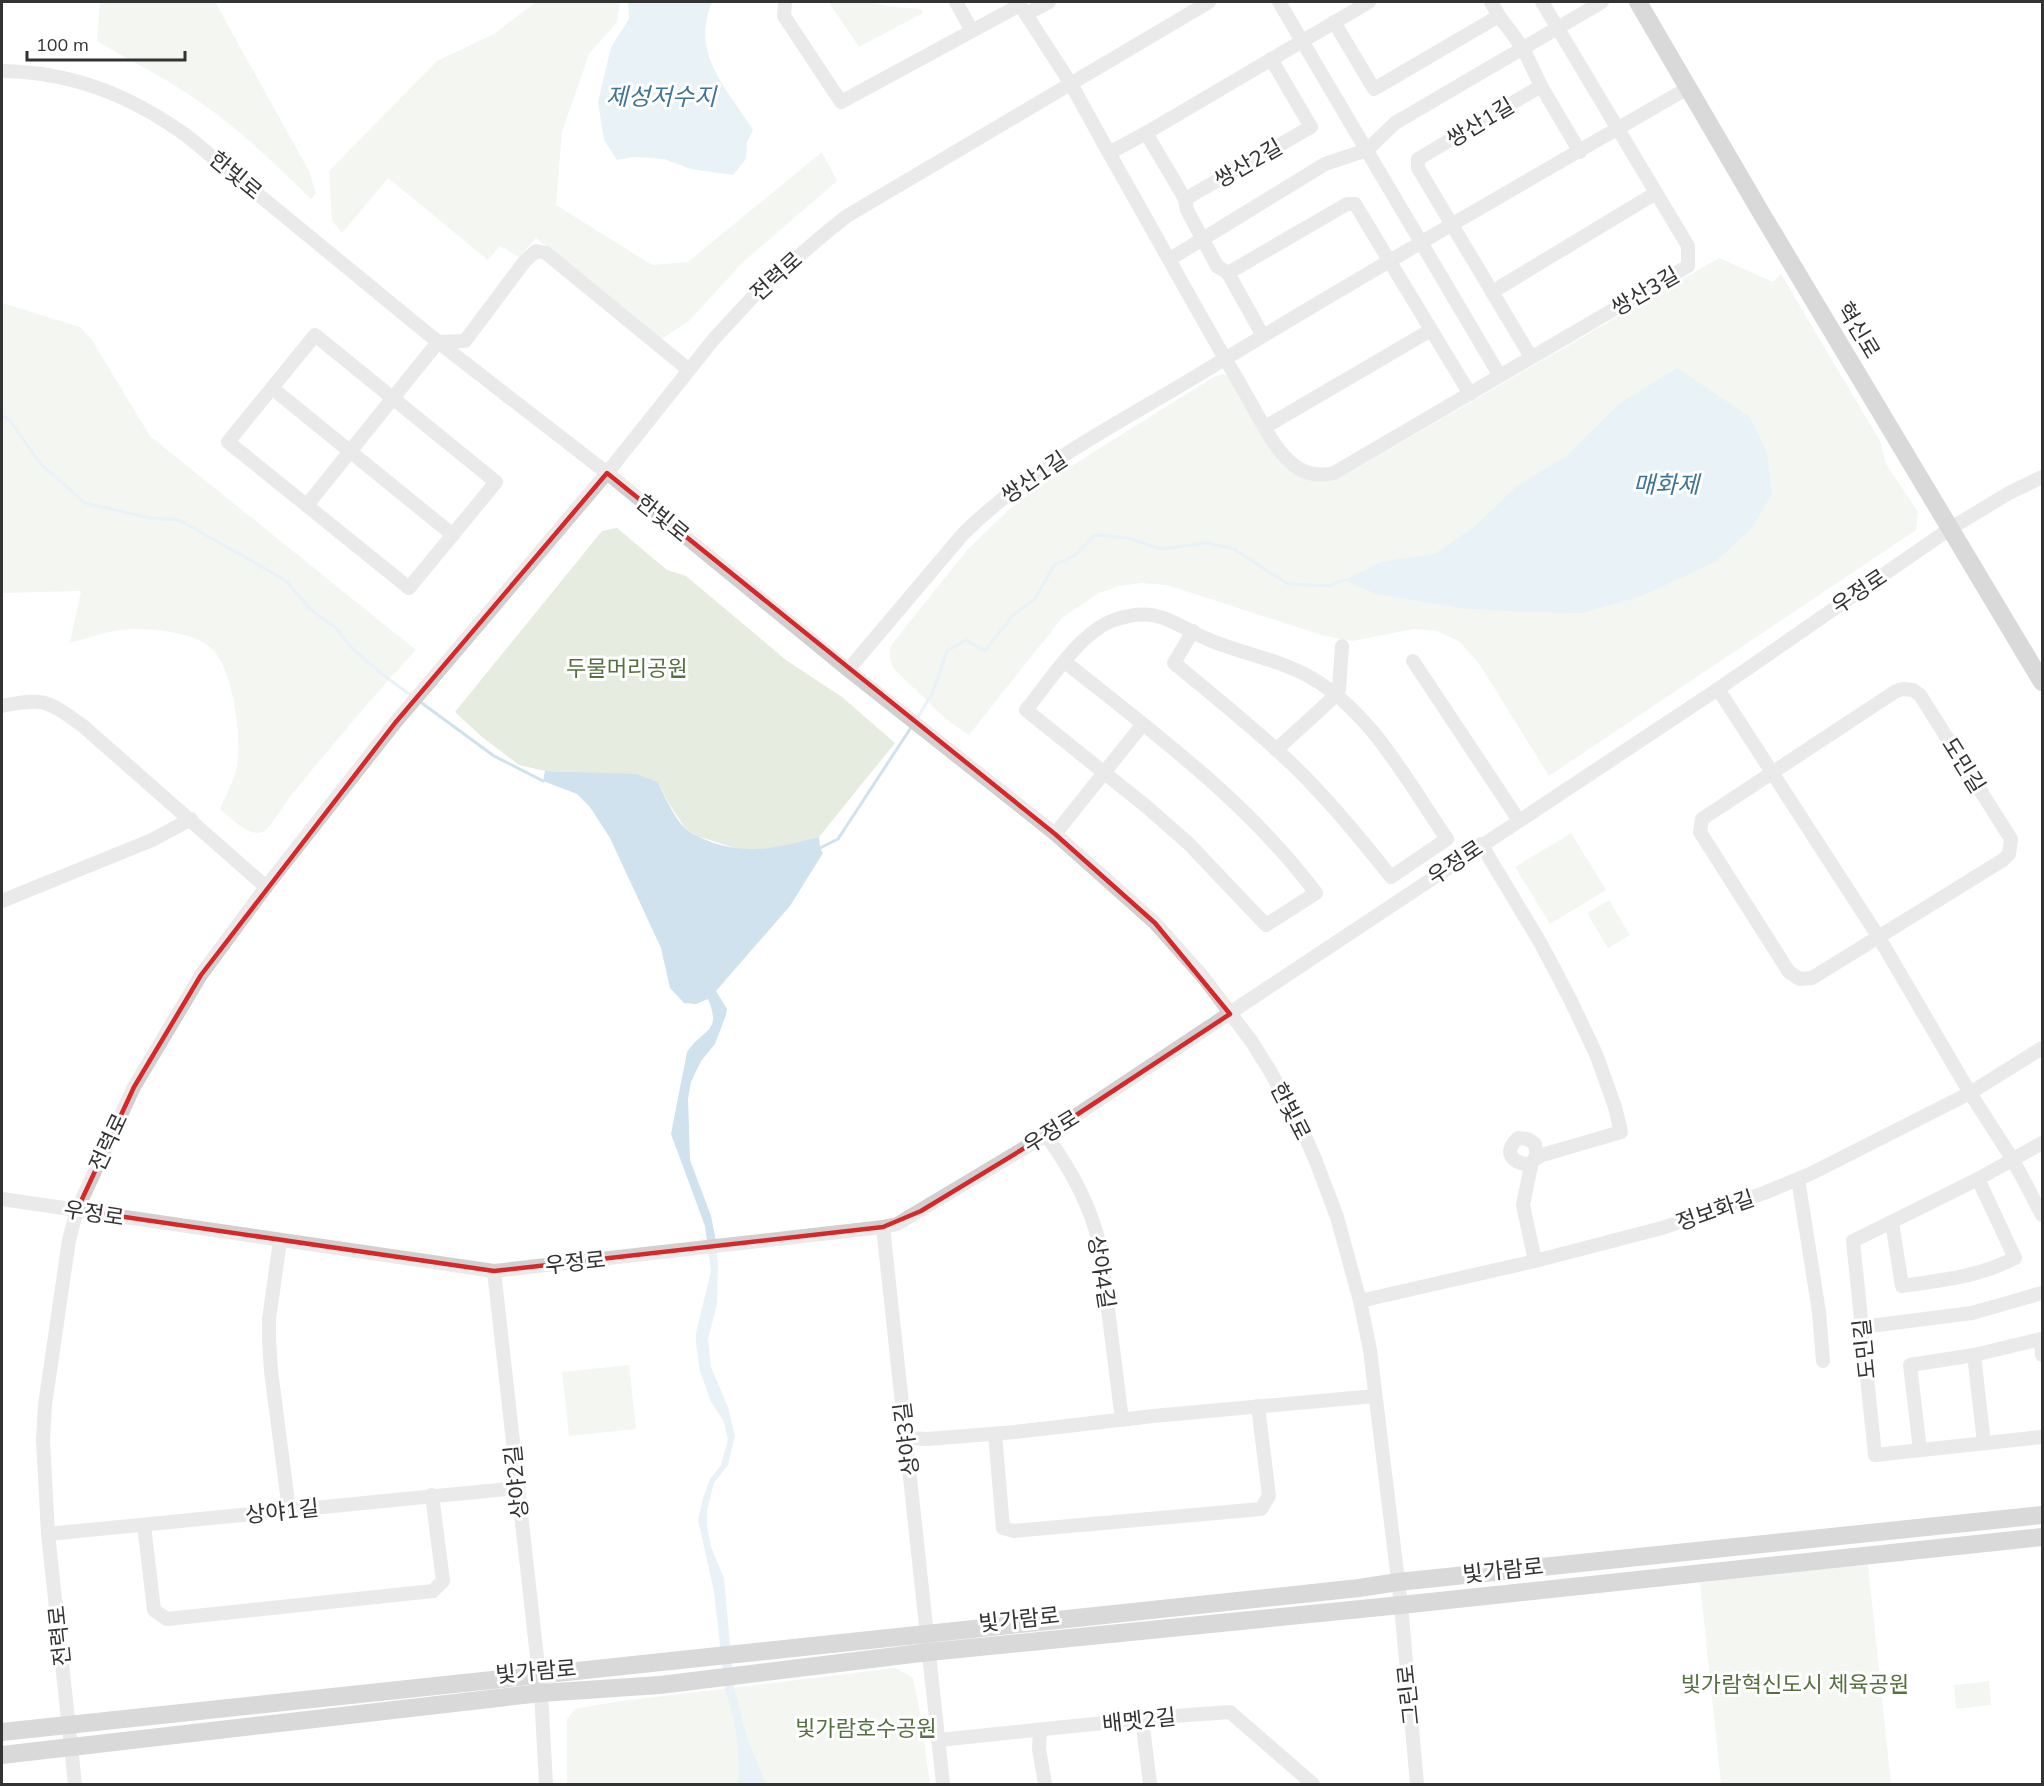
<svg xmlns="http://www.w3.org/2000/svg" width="2044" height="1786" font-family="Mulish,'Noto Sans KR',sans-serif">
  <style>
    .green { fill: #e6ecdf }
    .water { fill: #cfe2ee }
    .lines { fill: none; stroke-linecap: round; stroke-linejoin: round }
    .stream { stroke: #cfe2ee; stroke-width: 3 }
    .minor { stroke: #d0d0d0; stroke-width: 14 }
    .major { stroke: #ababab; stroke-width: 18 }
    .marked { fill: none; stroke: #d62828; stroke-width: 4.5; stroke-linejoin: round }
    .labels { text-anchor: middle; stroke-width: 6; stroke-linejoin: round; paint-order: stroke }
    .street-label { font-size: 22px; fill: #333; stroke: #fff }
    .park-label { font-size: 22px; fill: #56703f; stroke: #fff }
    .water-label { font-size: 24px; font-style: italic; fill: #3f7597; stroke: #fff }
  </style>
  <rect width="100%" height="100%" fill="#fff"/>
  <!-- green -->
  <g class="green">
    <path d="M100 2H215L309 171 316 193 311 199C269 158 228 118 177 87 151 70 123 57 97 41Z"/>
    <polygon points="536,2 620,2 617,22 589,54 562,132 556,205 652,265 688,262 822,152 837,181 742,263 689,321 660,340 638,319 536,238 519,257 500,246 488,260 388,178 342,233 332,221 329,171 437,61 494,34"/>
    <polygon points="830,2 873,2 887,6 921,9 923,13 859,47 830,4"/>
    <path d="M1719 258 1773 282 1781 274 1880 441 1886 464 1918 512 1916 530 1549 776 1480 665 1460 642 1437 631 1414 629 1352 641 1325 636 1167 585 1142 583 1119 586 1099 593 1062 618 969 735 947 720 894 669C890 660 888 654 892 644L968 549 1007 511 1046 482 1215 376 1223 374 1231 377 1279 456 1329 480 1350 472Z"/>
    <path d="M2 303 80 327 92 340 150 436 416 650C373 696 333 744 293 793 287 800 268 831 263 832 248 837 231 818 220 809 225 797 232 784 236 771 243 743 234 668 211 648 192 632 157 629 132 629 114 629 88 638 70 643L81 591 2 593Z"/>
    <polygon points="617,528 667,570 686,576 786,660 842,697 895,743 819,837 778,848 741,850 697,836 685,828 668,802 658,782 578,772 545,771 519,765 482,737 455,712 602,531"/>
    <polygon points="1571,833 1606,890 1550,924 1515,867"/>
    <polygon points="1609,900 1630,935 1608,948 1587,913"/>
    <polygon points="629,1365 636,1429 569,1436 562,1372"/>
    <polygon points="1868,1565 1891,1784 1721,1784 1700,1583 1812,1568"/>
    <polygon points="896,1668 913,1678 921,1718 930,1784 567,1784 567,1719 575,1709 614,1702"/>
    <polygon points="1989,1681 1991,1705 1956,1709 1954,1685"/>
  </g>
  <!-- water -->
  <g class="water">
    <path d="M628 2H712C690 54 727 88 753 130L747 142 746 159 733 175 691 169 664 159 635 157 617 160 604 140 598 102 611 47 629 19Z"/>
    <polygon points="1677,368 1750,417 1767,453 1772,494 1752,528 1715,562 1642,596 1582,613 1521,612 1459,608 1376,594 1344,580 1381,562 1436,553 1475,526 1517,486 1566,456 1620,403"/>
    <path d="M545 771 636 774 658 782C665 797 674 818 686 829 693 835 702 838 711 842 751 856 779 847 819 837L820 848 823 853 790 906 716 991 727 1009 726 1015 715 1044 701 1061 691 1082 688 1099 690 1160 711 1216 716 1241 718 1265 717 1304 708 1339 711 1367 728 1407 735 1436 728 1465 714 1483 707 1510V1526L711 1547 724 1578 734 1688 746 1735 766 1784H738L739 1772 737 1740 734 1719 725 1689 714 1592 698 1520 703 1498 710 1479 721 1465 728 1439 723 1420 711 1402 700 1371 696 1344V1333L711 1271 705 1226 671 1134 687 1052C704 1027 722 1033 708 999L696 1004 684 1003 670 988 661 948 610 838 590 807 577 794 543 781Z"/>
  </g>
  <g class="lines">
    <!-- stream -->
    <g class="stream">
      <polyline points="2,416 9,419 40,463 85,503 150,518 179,520 285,580 310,609 336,628 352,648 382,674 413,697"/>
      <polyline points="419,701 494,756 543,781"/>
      <polyline points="916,720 932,694 947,651 966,640 985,651 1013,615 1035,599 1054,565 1075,555 1095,535 1128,538 1161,549 1207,543 1234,549 1288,584 1329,586 1344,580"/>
      <polyline points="820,848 838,839 912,726"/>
    </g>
    <!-- minor -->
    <g class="minor">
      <polyline points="785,2 784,16 841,102 1020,5"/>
      <polyline points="956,2 972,31"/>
      <polyline points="1018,2 1071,84 1109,153"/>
      <polyline points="1279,2 1500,376"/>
      <path d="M1369 2 1146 133 1109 153C1154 232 1198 313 1244 391 1258 414 1273 450 1295 466 1307 475 1320 476 1334 473L1688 266V246L1542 2"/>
      <polyline points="1026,14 1049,2"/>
      <polyline points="1499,16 1523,48 1541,86"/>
      <polyline points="1334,22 1374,89 1499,16 1491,2"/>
      <path d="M2 71C72 72 130 95 187 136L438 342 607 473 848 670 1055 834 1155 923 1203 977 1252 1042 1270 1071 1300 1125 1315 1159 1337 1217 1360 1301 1370 1350 1401 1605 1417 1784"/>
      <polyline points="1146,133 1185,199 1311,127 1271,59"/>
      <polyline points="1185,199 1187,210 1217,266 1228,273"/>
      <polyline points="1170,259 1325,164 1367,150 1395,123 1602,2"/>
      <polyline points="1492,292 1656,193"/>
      <polygon points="315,335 496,482 409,588 228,442"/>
      <polyline points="1263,336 1228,273 1347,204 1355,204 1470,394"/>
      <polyline points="1531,357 1418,168 1418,159 1541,86 1580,152"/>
      <polyline points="272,388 453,535"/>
      <polyline points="1265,427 1431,330"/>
      <polyline points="307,505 438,342 465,341 525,261 536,251 546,253 689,370"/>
      <polyline points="1413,661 1518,819"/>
      <path d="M1065 662C1154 733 1247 801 1316 893L1266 925 1189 844 1147 807 1026 710C1049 682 1080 632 1114 620 1161 604 1174 626 1212 641 1244 654 1280 660 1310 677 1371 711 1409 784 1447 839L1391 877C1361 839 1330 801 1295 767 1257 730 1215 697 1174 663L1193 631"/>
      <path d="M848 670 963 534C1028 469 1117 424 1195 377 1358 278 1523 183 1688 88"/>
      <polyline points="1718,689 1878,936 1970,1093 2013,1160 2042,1215"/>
      <polygon points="1903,689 1913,690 1920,695 2011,839 2009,854 2003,860 1812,978 1800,979 1789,972 1700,832 1702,819 1896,691"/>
      <path d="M2 706C45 697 48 701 83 726L266 887"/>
      <polyline points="1276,750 1335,696 1339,689 1342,646"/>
      <polyline points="1055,834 1143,724"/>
      <polyline points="1481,844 1541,944 1570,999 1596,1054 1615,1107 1621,1132 1542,1155 1532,1161 1523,1205 1535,1261"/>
      <polyline points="2,901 152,840 191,819"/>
      <path d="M1046 1135C1071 1170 1090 1204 1100 1246L1122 1420"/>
      <polyline points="2042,1143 1978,1179 1853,1241 1875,1455 2042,1437"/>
      <path d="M1531 1165C1513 1163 1502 1154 1518 1138L1528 1139 1535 1144 1537 1158"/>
      <polyline points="1798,1179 1819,1312 1823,1361"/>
      <polyline points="2,1199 494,1271 883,1227 897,1224 1046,1135 1718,689 1951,528 2009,493 2042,477"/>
      <path d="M1892 1222 1902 1286C1943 1280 1978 1277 2015 1258L1978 1179"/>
      <polyline points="883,1227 943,1784"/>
      <polyline points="280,1241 269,1319 269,1339 271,1371 289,1510"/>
      <polyline points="494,1271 541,1693 546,1784"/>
      <polyline points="1360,1301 1535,1261 1662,1228 1764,1193 1810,1174 1970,1093 2042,1048"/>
      <polyline points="1862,1327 1972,1313 2042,1293"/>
      <polyline points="1974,1355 1984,1443"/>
      <polyline points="995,1434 1003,1528 1014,1531 1261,1509 1269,1496 1258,1406"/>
      <polyline points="907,1438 928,1439 1015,1432 1153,1416 1375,1396"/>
      <polyline points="1920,1450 1910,1365 1974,1355 2041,1339 2042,1355"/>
      <polyline points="144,1525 154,1610 167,1619 433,1591 443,1581 432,1495"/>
      <polyline points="48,1534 517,1488"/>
      <polyline points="1142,1719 1150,1784"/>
      <polyline points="1040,1730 1039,1749 1045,1784"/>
      <polyline points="939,1740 1161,1717 1230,1712 1313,1784"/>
      <polyline points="75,1784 48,1534 43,1440 45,1405 69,1240 77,1210 134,1087 201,975 266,887 395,723 607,473 713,340 761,288 828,231 847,216 1209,2"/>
    </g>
    <!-- major -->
    <g class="major">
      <polyline points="1638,2 1760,211 2042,682"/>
      <polyline points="2,1732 1359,1588 1398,1582 2042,1515"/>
      <polyline points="2,1755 541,1693 660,1685 929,1652 1401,1605 2042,1537"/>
    </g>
  </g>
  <!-- marked area -->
  <path d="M0 0H2044V1786H0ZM607 473 1055 834 1155 923 1230 1014 1046 1135 921 1211 883 1227 494 1271 77 1210 134 1087 201 975 395 723Z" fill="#fff" fill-opacity=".55" fill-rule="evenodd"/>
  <path class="marked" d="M607 473 1055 834 1155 923 1230 1014 1046 1135 921 1211 883 1227 494 1271 77 1210 134 1087 201 975 395 723Z"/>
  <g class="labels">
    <!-- street labels -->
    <g class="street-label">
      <text transform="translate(1480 122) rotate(-31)" y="8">쌍산1길</text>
      <text transform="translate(1248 163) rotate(-30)" y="8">쌍산2길</text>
      <text transform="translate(236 175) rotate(40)" y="8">한빛로</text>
      <text transform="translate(776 276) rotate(-42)" y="8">전력로</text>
      <text transform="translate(1645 291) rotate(-30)" y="8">쌍산3길</text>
      <text transform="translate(1859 330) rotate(59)" y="8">혁신로</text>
      <text transform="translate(1034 477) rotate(-34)" y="8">쌍산1길</text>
      <text transform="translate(663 518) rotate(39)" y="8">한빛로</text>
      <text transform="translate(1859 591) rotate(-34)" y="8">우정로</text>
      <text transform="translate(1964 765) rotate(58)" y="8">도민길</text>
      <text transform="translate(1455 862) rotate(-34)" y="8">우정로</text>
      <text transform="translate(1291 1111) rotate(63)" y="8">한빛로</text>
      <text transform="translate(1051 1131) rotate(-32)" y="8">우정로</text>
      <text transform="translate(108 1142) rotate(-65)" y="8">전력로</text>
      <text transform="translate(1715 1210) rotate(-19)" y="8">정보화길</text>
      <text transform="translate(94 1213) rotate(9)" y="8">우정로</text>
      <text transform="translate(575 1262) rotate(-6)" y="8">우정로</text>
      <text transform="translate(1102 1272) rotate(81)" y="8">상야4길</text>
      <text transform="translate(1864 1349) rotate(-96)" y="8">도민길</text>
      <text transform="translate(906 1439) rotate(-97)" y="8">상야3길</text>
      <text transform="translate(516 1482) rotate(-96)" y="8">상야2길</text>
      <text transform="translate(282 1511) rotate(-6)" y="8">상야1길</text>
      <text transform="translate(1503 1570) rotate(-6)" y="8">빛가람로</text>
      <text transform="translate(1019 1619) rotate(-6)" y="8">빛가람로</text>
      <text transform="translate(59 1636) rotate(-96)" y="8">전력로</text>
      <text transform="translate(536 1671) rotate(-5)" y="8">빛가람로</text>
      <text transform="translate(1408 1695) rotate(-96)" y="8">그린로</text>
      <text transform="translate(1139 1720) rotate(-6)" y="8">배멧2길</text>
    </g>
    <!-- park labels -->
    <g class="park-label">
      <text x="627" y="676">두물머리공원</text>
      <text x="1795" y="1692">빛가람혁신도시 체육공원</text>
      <text x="866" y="1736">빛가람호수공원</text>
    </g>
    <!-- water labels -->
    <g class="water-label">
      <text x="661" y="105">제성저수지</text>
      <text x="1666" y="493">매화제</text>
    </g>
  </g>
  <!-- border -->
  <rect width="2044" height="1786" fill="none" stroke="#333333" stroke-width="6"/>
  <!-- scale -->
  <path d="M27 51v9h158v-9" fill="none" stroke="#333333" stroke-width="3"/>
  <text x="36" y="51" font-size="18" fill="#333333" stroke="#ffffff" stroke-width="4.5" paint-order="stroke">100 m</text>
</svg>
